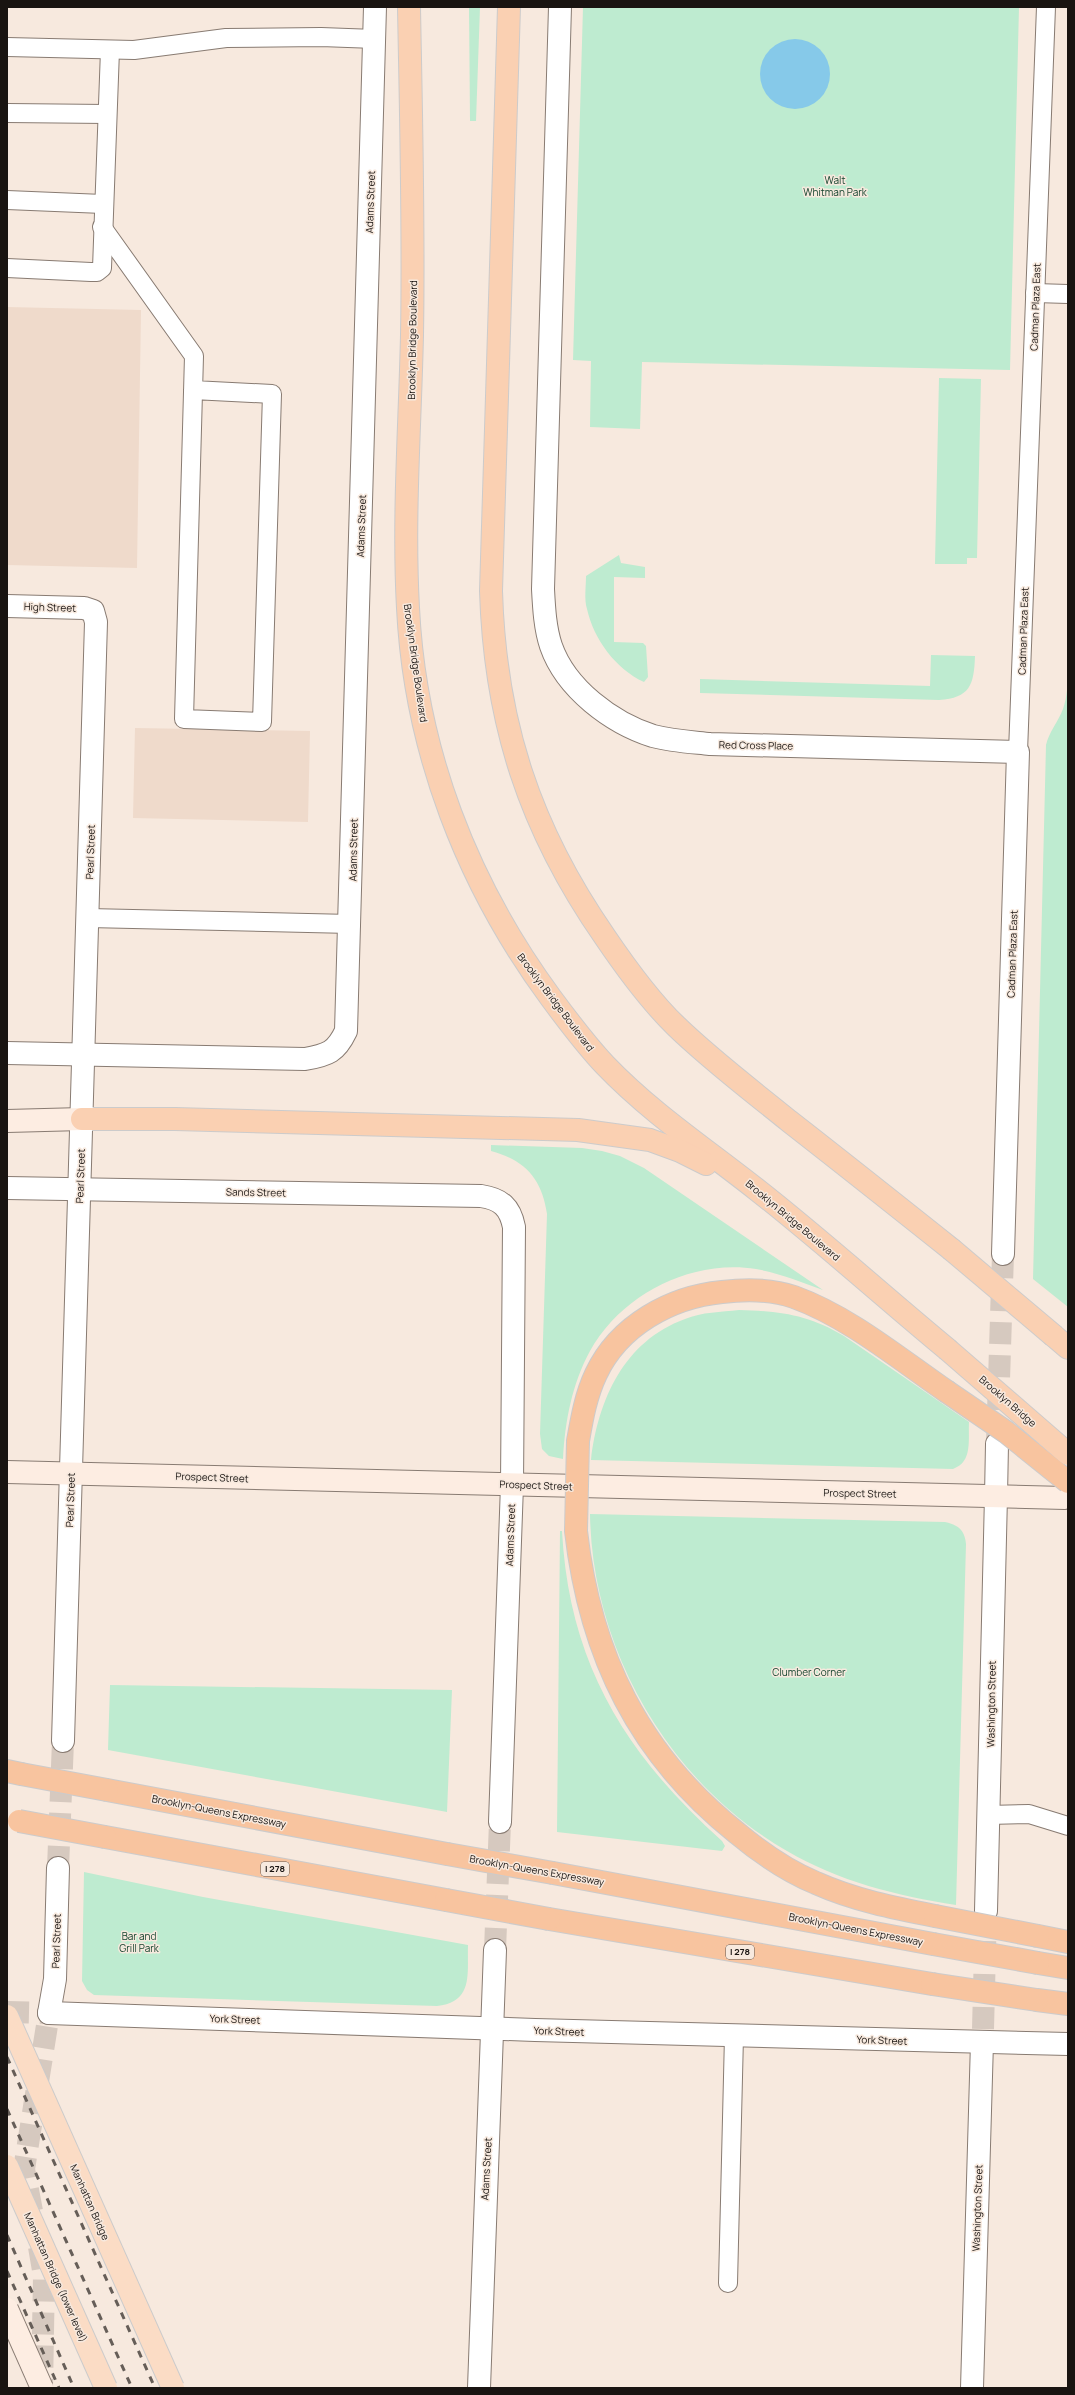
<svg xmlns="http://www.w3.org/2000/svg" width="1075" height="2395" font-family="Manrope,sans-serif">
  <style>
    .built { fill: #efdacb }
    .green { fill: #beebd0 }
    .water { fill: #86c9e9 }
    .lines { fill: none; stroke-linecap: round; stroke-linejoin: round }
    .minor-tunnel { stroke: #d6c9bf; stroke-width: 22; stroke-dasharray: 22 11; stroke-linecap: butt }
    .tertiary-tunnel { stroke: #d6c9bf; stroke-width: 22; stroke-dasharray: 22 11; stroke-linecap: butt }
    .service-casing { stroke: #887b72; stroke-width: 20 }
    .minor-casing { stroke: #887b72; stroke-width: 24 }
    .tertiary-casing { stroke: #887b72; stroke-width: 24 }
    .secondary-casing { stroke: #887b72; stroke-width: 24 }
    .trunk-casing { stroke: #cccbcb; stroke-width: 24 }
    .motorway-casing { stroke: #cccbcb; stroke-width: 24 }
    .service { stroke: #fff; stroke-width: 18 }
    .minor { stroke: #fff; stroke-width: 22 }
    .tertiary { stroke: #fff; stroke-width: 22 }
    .secondary { stroke: #fdede2; stroke-width: 22 }
    .trunk { stroke: #fad0b2; stroke-width: 22 }
    .motorway { stroke: #f8c49f; stroke-width: 22 }
    .rail { stroke: #665e58; stroke-width: 3; stroke-dasharray: 7 7; stroke-linecap: butt }
    .secondary-bridge-casing { stroke: #887b72; stroke-width: 24; stroke-linecap: butt }
    .primary-bridge-casing { stroke: #cccbcb; stroke-width: 24; stroke-linecap: butt }
    .trunk-bridge-casing { stroke: #cccbcb; stroke-width: 24; stroke-linecap: butt }
    .motorway-bridge-casing { stroke: #cccbcb; stroke-width: 24; stroke-linecap: butt }
    .secondary-bridge { stroke: #fdede2; stroke-width: 22 }
    .primary-bridge { stroke: #fbdcc5; stroke-width: 22 }
    .trunk-bridge { stroke: #fad0b2; stroke-width: 22 }
    .motorway-bridge { stroke: #f8c49f; stroke-width: 22 }
    .labels { text-anchor: middle; stroke-width: 3; stroke-linejoin: round; paint-order: stroke }
    .shield { fill: #f7e9de; stroke: #5c544e; stroke-width: 1 }
    .shield-label { font-size: 9px; font-weight: bold; fill: #191411 }
    .park-label { font-size: 10px; fill: #0d3f28; stroke: #f7e9de }
    .street-label { font-size: 10px; fill: #191411; stroke: #f7e9de }
  </style>
  <rect width="100%" height="100%" fill="#f7e9de"/>
  <!-- built -->
  <g class="built">
    <polygon points="7,307 141,310 137,568 7,565"/>
    <polygon points="135,728 310,731 308,822 133,818"/>
  </g>
  <!-- green -->
  <g class="green">
    <polygon points="469,7 480,7 476,121 470,121"/>
    <polygon points="583,7 1019,7 1010,370 642,362 640,429 590,427 591,361 573,360"/>
    <polygon points="939,378 981,379 977,558 967,558 967,564 935,564"/>
    <path d="M619 555 621 563 645 567V578L614 577V642L643 643 646 646 648 677 644 682C616 669 594 640 587 609 584 599 586 587 586 576Z"/>
    <path d="M1068 628V1307L1033 1279 1046 745C1049 732 1058 722 1063 709 1071 687 1067 652 1068 628Z"/>
    <path d="M931 655 975 656C974 685 970 698 939 700L700 693V679L930 686Z"/>
    <path d="M491 1145 582 1148 602 1151 620 1156 644 1168 823 1290C801 1282 779 1273 756 1269 691 1259 622 1294 590 1351 572 1384 565 1421 563 1459L549 1456 542 1449 540 1434 547 1214C542 1179 525 1160 491 1151Z"/>
    <path d="M739 1310C780 1311 809 1315 844 1336L969 1422C968 1440 973 1462 953 1469L591 1460C598 1400 624 1341 685 1319 702 1312 721 1312 739 1310Z"/>
    <path d="M590 1514 945 1522C959 1525 965 1531 966 1544L956 1905C897 1896 838 1881 787 1851 669 1783 592 1650 590 1514Z"/>
    <path d="M560 1531H562C569 1663 625 1754 722 1841L725 1846 722 1851 557 1832Z"/>
    <polygon points="110,1685 452,1690 447,1812 108,1750"/>
    <path d="M84 1872 203 1897 468 1945C467 1973 474 2002 437 2006L94 1995 87 1990 82 1981Z"/>
  </g>
  <!-- water -->
  <circle class="water" cx="795" cy="74" r="35"/>
  <g class="lines">
    <!-- minor-tunnel -->
    <g class="minor-tunnel">
      <polyline points="997,1443 1003,1254"/>
      <polyline points="58,1868 63,1741"/>
      <polyline points="32,2211 24,2169 49,2013"/>
      <polyline points="39,2247 44,2276 42,2388"/>
    </g>
    <!-- tertiary-tunnel -->
    <g class="tertiary-tunnel">
      <polyline points="495,1950 500,1822"/>
      <polyline points="7,2012 49,2013"/>
      <polyline points="983,2029 986,1911"/>
    </g>
    <!-- service casing -->
    <g class="service-casing">
      <g id="service">
        <polyline points="7,47 134,50 226,38 321,37 375,39"/>
        <polyline points="7,113 107,114"/>
        <polyline points="7,200 103,204"/>
        <polyline points="102,227 194,356 184,719 262,722 272,394 193,390"/>
        <polyline points="7,268 91,272 97,272 102,268 110,50"/>
        <polyline points="1035,293 1068,294"/>
        <polyline points="1018,752 1046,7"/>
        <polyline points="88,918 351,924"/>
        <polyline points="988,1815 1029,1814 1068,1826"/>
        <polyline points="728,2283 734,2036"/>
      </g>
    </g>
    <!-- minor casing -->
    <g class="minor-casing">
      <g id="minor">
        <path d="M560 7 543 589C544 608 545 628 551 646 566 689 612 723 653 736 672 741 691 742 710 744L1018 752 1003 1254"/>
        <polyline points="7,606 84,608 93,611 96,622 63,1741"/>
        <path d="M7 1053 305 1059C328 1055 336 1052 346 1031L375 7"/>
        <path d="M7 1188 481 1196C501 1199 510 1207 514 1227L512 1485"/>
        <polyline points="996,1496 997,1444"/>
        <polyline points="49,2013 55,1979 58,1868"/>
      </g>
    </g>
    <!-- tertiary casing -->
    <g class="tertiary-casing">
      <g id="tertiary">
        <polyline points="500,1822 512,1485"/>
        <polyline points="986,1911 996,1496"/>
        <polyline points="49,2013 535,2030 1068,2044"/>
        <polyline points="479,2388 495,1950"/>
        <polyline points="972,2388 982,2042"/>
      </g>
    </g>
    <!-- secondary casing -->
    <g class="secondary-casing">
      <g id="secondary">
        <polyline points="7,1121 82,1119"/>
        <polyline points="7,1472 1065,1498"/>
      </g>
    </g>
    <!-- trunk casing -->
    <g class="trunk-casing">
      <g id="trunk">
        <path d="M409 7C411 116 414 226 412 335 410 426 403 517 408 608 415 750 467 884 551 998 568 1021 585 1044 605 1065 650 1112 704 1148 756 1189 821 1240 883 1296 947 1349"/>
        <path d="M509 7 491 591C495 723 530 829 605 937 626 968 649 1000 676 1026 711 1060 751 1090 789 1121 843 1163 897 1206 951 1249"/>
        <polyline points="82,1119 175,1119 578,1130 650,1140 680,1151 706,1164"/>
        <polyline points="1054,1336 1068,1348"/>
      </g>
    </g>
    <!-- motorway casing -->
    <g class="motorway-casing">
      <g id="motorway">
        <path d="M578 1441C582 1418 586 1395 596 1374 619 1325 671 1297 722 1292 747 1289 771 1289 794 1297 849 1317 898 1358 946 1391"/>
        <path d="M576 1531C590 1655 639 1755 737 1833 761 1853 787 1871 816 1883 854 1900 894 1908 935 1916"/>
        <polyline points="7,1771 21,1774"/>
        <polyline points="107,1790 447,1854"/>
        <polyline points="105,1837 446,1900"/>
        <polyline points="553,1873 933,1944"/>
        <polyline points="549,1919 932,1984"/>
        <polyline points="1038,1936 1068,1942"/>
        <polyline points="1038,1963 1068,1968"/>
        <polyline points="1037,2000 1068,2004"/>
      </g>
    </g>
    <!-- service -->
    <use href="#service" class="service"/>
    <!-- minor -->
    <use href="#minor" class="minor"/>
    <!-- tertiary -->
    <use href="#tertiary" class="tertiary"/>
    <!-- secondary -->
    <use href="#secondary" class="secondary"/>
    <!-- trunk -->
    <use href="#trunk" class="trunk"/>
    <!-- motorway -->
    <use href="#motorway" class="motorway"/>
    <!-- rail -->
    <g class="rail">
      <polyline points="7,2057 155,2388"/>
      <polyline points="7,2109 132,2388"/>
      <polyline points="7,2235 74,2388"/>
      <polyline points="7,2271 59,2388"/>
    </g>
    <!-- secondary-bridge casing -->
    <g class="secondary-bridge-casing">
      <polyline id="secondary-bridge" points="7,2309 42,2388"/>
    </g>
    <!-- primary-bridge casing -->
    <g class="primary-bridge-casing">
      <g id="primary-bridge">
        <polyline points="7,2016 173,2388"/>
        <polyline points="7,2166 106,2388"/>
      </g>
    </g>
    <!-- trunk-bridge casing -->
    <g class="trunk-bridge-casing">
      <g id="trunk-bridge">
        <polyline points="951,1249 1054,1336"/>
        <polyline points="947,1349 1068,1454"/>
      </g>
    </g>
    <!-- motorway-bridge casing -->
    <g class="motorway-bridge-casing">
      <g id="motorway-bridge">
        <polyline points="946,1391 1006,1432 1068,1482"/>
        <polyline points="576,1531 578,1441"/>
        <polyline points="21,1774 107,1790"/>
        <polyline points="19,1821 105,1837"/>
        <polyline points="447,1854 553,1873"/>
        <polyline points="446,1900 549,1919"/>
        <polyline points="935,1916 1038,1936"/>
        <polyline points="933,1944 1038,1963"/>
        <polyline points="932,1984 1037,2000"/>
      </g>
    </g>
    <!-- secondary-bridge -->
    <use href="#secondary-bridge" class="secondary-bridge"/>
    <!-- primary-bridge -->
    <use href="#primary-bridge" class="primary-bridge"/>
    <!-- trunk-bridge -->
    <use href="#trunk-bridge" class="trunk-bridge"/>
    <!-- motorway-bridge -->
    <use href="#motorway-bridge" class="motorway-bridge"/>
  </g>
  <g class="labels">
    <!-- shield labels -->
    <g class="shield">
      <rect x="261" y="1862" width="28" height="14" rx="3"/>
      <rect x="726" y="1945" width="28" height="14" rx="3"/>
    </g>
    <g class="shield-label">
      <text x="275" y="1872">I 278</text>
      <text x="740" y="1955">I 278</text>
    </g>
    <!-- park labels -->
    <g class="park-label">
      <text x="835" y="184">Walt<tspan x="835" dy="12">Whitman Park</tspan></text>
      <text x="809" y="1676">Clumber Corner</text>
      <text x="139" y="1940">Bar and<tspan x="139" dy="12">Grill Park</tspan></text>
    </g>
    <!-- street labels -->
    <g class="street-label">
      <text transform="translate(370 202) rotate(-88)" y="4">Adams Street</text>
      <text transform="translate(1035 307) rotate(-88)" y="4">Cadman Plaza East</text>
      <text transform="translate(412 340) rotate(-89)" y="4">Brooklyn Bridge Boulevard</text>
      <text transform="translate(361 526) rotate(-88)" y="4">Adams Street</text>
      <text transform="translate(50 607) rotate(2)" y="4">High Street</text>
      <text transform="translate(1023 631) rotate(-88)" y="4">Cadman Plaza East</text>
      <text transform="translate(416 663) rotate(82)" y="4">Brooklyn Bridge Boulevard</text>
      <text transform="translate(756 745) rotate(1)" y="4">Red Cross Place</text>
      <text transform="translate(353 850) rotate(-89)" y="4">Adams Street</text>
      <text transform="translate(90 852) rotate(-88)" y="4">Pearl Street</text>
      <text transform="translate(1012 954) rotate(-88)" y="4">Cadman Plaza East</text>
      <text transform="translate(556 1002) rotate(53)" y="4">Brooklyn Bridge Boulevard</text>
      <text transform="translate(80 1176) rotate(-88)" y="4">Pearl Street</text>
      <text transform="translate(256 1192) rotate(1)" y="4">Sands Street</text>
      <text transform="translate(793 1220) rotate(40)" y="4">Brooklyn Bridge Boulevard</text>
      <text transform="translate(1008 1401) rotate(41)" y="4">Brooklyn Bridge</text>
      <text transform="translate(212 1477) rotate(2)" y="4">Prospect Street</text>
      <text transform="translate(536 1485) rotate(2)" y="4">Prospect Street</text>
      <text transform="translate(860 1493) rotate(1)" y="4">Prospect Street</text>
      <text transform="translate(70 1500) rotate(-88)" y="4">Pearl Street</text>
      <text transform="translate(510 1535) rotate(-88)" y="4">Adams Street</text>
      <text transform="translate(991 1704) rotate(-89)" y="4">Washington Street</text>
      <text transform="translate(219 1811) rotate(11)" y="4">Brooklyn-Queens Expressway</text>
      <text transform="translate(537 1870) rotate(10)" y="4">Brooklyn-Queens Expressway</text>
      <text transform="translate(856 1929) rotate(11)" y="4">Brooklyn-Queens Expressway</text>
      <text transform="translate(56 1941) rotate(-88)" y="4">Pearl Street</text>
      <text transform="translate(235 2019) rotate(2)" y="4">York Street</text>
      <text transform="translate(559 2031) rotate(2)" y="4">York Street</text>
      <text transform="translate(882 2040) rotate(2)" y="4">York Street</text>
      <text transform="translate(486 2169) rotate(-87)" y="4">Adams Street</text>
      <text transform="translate(90 2202) rotate(66)" y="4">Manhattan Bridge</text>
      <text transform="translate(977 2208) rotate(-88)" y="4">Washington Street</text>
      <text transform="translate(56 2277) rotate(66)" y="4">Manhattan Bridge (lower level)</text>
    </g>
  </g>
  <!-- border -->
  <rect width="1075" height="2395" fill="none" stroke="#191411" stroke-width="16"/>
</svg>
